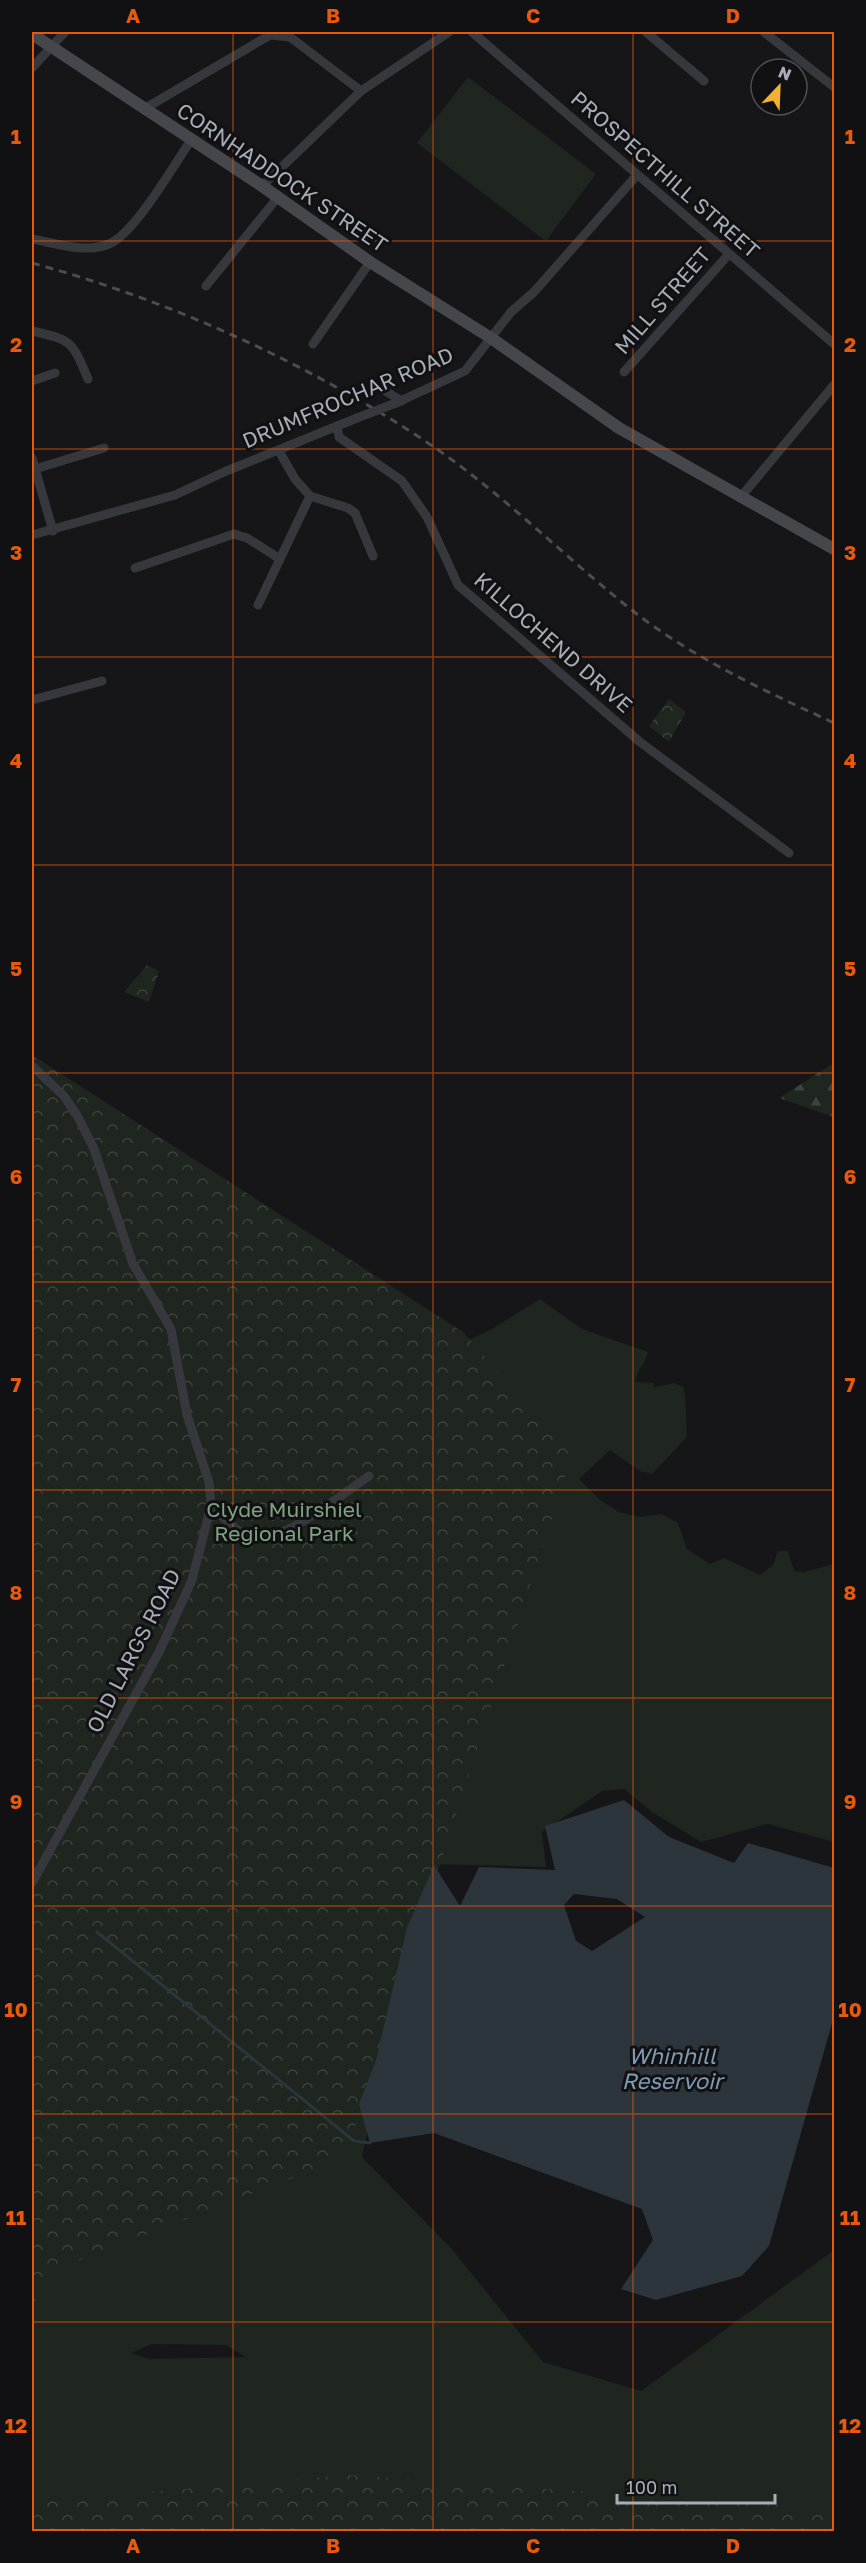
<svg xmlns="http://www.w3.org/2000/svg" width="866" height="2563" font-family="'Golos Text',sans-serif">
  <style>
    .grass { fill: #1e261f; fill-rule: evenodd }
    .forest { fill: url(#forest-firs) }
    .park { fill: url(#park-crowns) }
    .water { fill: #2c353c; fill-rule: evenodd }
    .lines { fill: none; stroke-linecap: round; stroke-linejoin: round }
    .stream { stroke: #2c353c; stroke-width: 3 }
    .street { stroke: #37383d; stroke-width: 9 }
    .secondary { stroke: #45474d; stroke-width: 12 }
    .rail { stroke: #4a4c52; stroke-width: 3; stroke-dasharray: 8 6; stroke-linecap: butt }
    .street-bridge { stroke: #37383d; stroke-width: 9 }
    .grid { fill: none; stroke: #e8590c; stroke-width: 1.5; stroke-opacity: 0.55 }
    .labels { text-anchor: middle; stroke-width: 6; stroke-linejoin: round; paint-order: stroke }
    .street-label { font-size: 21px; fill: #a8adb8; stroke: #111113 }
    .park-label { font-size: 21px; fill: #7fa381; stroke: #111113 }
    .water-label { font-size: 22px; font-style: italic; fill: #7f9bb3; stroke: #111113 }
    .neatline { fill: none; stroke: #e8590c; stroke-width: 2 }
    .grid-label { font-size: 20px; text-anchor: middle; font-weight: bold; fill: #e8590c }
  </style>
  <defs>
    <pattern id="forest-firs" width="22" height="20" patternUnits="userSpaceOnUse" patternTransform="scale(1.5)"><rect width="22" height="20" fill="#1e261f"/><path d="M5 1l3.5 6h-7zM16 11l3.5 6h-7z" fill="#3c433d"/></pattern>
    <pattern id="park-crowns" width="20" height="18" patternUnits="userSpaceOnUse" patternTransform="scale(1.5)"><rect width="20" height="18" fill="#1e261f"/><path d="M2 6a3 3 0 1 1 6 0M12 15a3 3 0 1 1 6 0" fill="none" stroke="#3c433d"/></pattern>
  </defs>
  <rect width="100%" height="100%" fill="#161618"/>
  <!-- grass -->
  <g class="grass">
    <polygon points="468,77 596,174 546,241 417,143"/>
    <path d="M540 1299 582 1329 648 1352C646 1363 637 1369 635 1382L654 1383V1387L675 1383 683 1387 685 1394 687 1437 652 1474 640 1471 610 1450 579 1479 599 1499 619 1512 639 1517 661 1514 678 1523 687 1549 710 1564 724 1558 760 1575 773 1565 778 1551H788L794 1571 804 1572 834 1564V1842L768 1824 701 1842 652 1812 624 1789 602 1791 542 1832 546 1867 426 1864 362 2157 451 2248 543 2362 641 2391 834 2250V2531L32 2532V1902L451 1348 492 1329ZM152 2344 226 2345 246 2357 149 2359 131 2353Z"/>
  </g>
  <!-- forest -->
  <polygon class="forest" points="834,1063 834,1117 779,1098"/>
  <!-- park -->
  <g class="park">
    <polygon points="669,699 686,712 669,742 649,726"/>
    <polygon points="147,965 159,971 149,1002 124,992"/>
    <polygon points="32,1055 463,1332 572,1456 345,2158 51,2271 32,2307"/>
    <polygon points="348,2475 834,2509 834,2531 32,2531 32,2502"/>
  </g>
  <!-- water -->
  <path class="water" d="M624 1800 669 1837 734 1863 748 1843 834 1868V2016L769 2246 742 2276 656 2300 621 2289 653 2240 642 2209 434 2133 370 2143 359 2104 376 2060 407 1928 434 1865 460 1906 479 1867 555 1870 545 1826ZM574 1894 617 1899 645 1917 592 1951 576 1941 564 1905Z"/>
  <g class="lines">
    <!-- stream -->
    <polyline class="stream" points="97,1932 354,2141 370,2143"/>
    <!-- street -->
    <g class="street">
      <polyline points="472,32 834,344"/>
      <polyline points="646,32 704,81"/>
      <polyline points="764,32 834,87"/>
      <polyline points="32,68 65,32"/>
      <polyline points="144,109 270,35 290,37 361,91"/>
      <polyline points="262,186 361,91 449,32"/>
      <path d="M32 239C55 243 86 254 109 244 135 233 174 165 191 140"/>
      <polyline points="206,286 278,197"/>
      <path d="M32 331C72 340 72 341 88 379"/>
      <polyline points="313,344 370,262"/>
      <polyline points="624,372 729,254"/>
      <polyline points="32,381 55,373"/>
      <polyline points="382,389 402,401"/>
      <polyline points="396,403 465,371 511,312 534,292 637,175"/>
      <polyline points="337,426 339,437 402,481 427,517 458,585 640,742 789,853"/>
      <polyline points="279,451 295,479 310,496 348,508 355,513 373,556"/>
      <polyline points="32,458 53,531"/>
      <polyline points="35,469 104,448"/>
      <polyline points="740,498 834,385"/>
      <polyline points="32,535 175,495 224,472 357,418"/>
      <polyline points="135,568 234,534 247,538 280,559"/>
      <polyline points="258,605 310,496"/>
      <polyline points="32,700 102,681"/>
      <polyline points="32,1066 64,1096 78,1117 94,1149 133,1264 171,1329 187,1415 209,1482 211,1506 192,1580 159,1652 32,1883"/>
      <path d="M211 1506C224 1518 238 1535 256 1538 284 1542 345 1492 369 1476"/>
    </g>
    <!-- secondary -->
    <polyline class="secondary" points="32,34 262,186 370,262 491,338 619,428 834,549"/>
    <!-- rail -->
    <path class="rail" d="M32 263C168 300 301 360 419 437 493 485 555 548 623 603 686 655 761 689 834 723"/>
    <!-- street-bridge -->
    <polyline class="street-bridge" points="357,418 396,403"/>
  </g>
  <!-- grid -->
  <path class="grid" d="M233 32V2532M433 32V2532M633 32V2532M32 241H834M32 449H834M32 657H834M32 865H834M32 1073H834M32 1282H834M32 1490H834M32 1698H834M32 1906H834M32 2114H834M32 2322H834"/>
  <g class="labels">
    <!-- street labels -->
    <g class="street-label">
      <text transform="translate(665 175) rotate(41)" y="7">PROSPECTHILL STREET</text>
      <text transform="translate(282 178) rotate(34)" y="7">CORNHADDOCK STREET</text>
      <text transform="translate(663 301) rotate(-49)" y="7">MILL STREET</text>
      <text transform="translate(348 398) rotate(-23)" y="7">DRUMFROCHAR ROAD</text>
      <text transform="translate(553 643) rotate(41)" y="7">KILLOCHEND DRIVE</text>
      <text transform="translate(134 1651) rotate(-63)" y="7">OLD LARGS ROAD</text>
    </g>
    <!-- park labels -->
    <g class="park-label">
      <text x="284" y="1517">Clyde Muirshiel<tspan x="284" dy="24">Regional Park</tspan></text>
    </g>
    <!-- water labels -->
    <g class="water-label">
      <text x="672" y="2064">Whinhill<tspan x="672" dy="25">Reservoir</tspan></text>
    </g>
  </g>
  <!-- border -->
  <rect width="866" height="2563" fill="none" stroke="#111113" stroke-width="66"/>
  <!-- north arrow -->
  <g transform="translate(779 87) rotate(23)"><circle r="28" fill="#111113" stroke="#4d4f55" stroke-width="1.5"/>
  <path d="M0-4.5L10 22L0 15L-10 22Z" fill="#f2b134"/>
  <text y="-9" font-size="16" font-weight="bold" text-anchor="middle" fill="#a8adb8">N</text>
  </g>
  <!-- scale -->
  <path d="M617 2494v9h158v-9" fill="none" stroke="#a8adb8" stroke-width="3"/>
  <text x="626" y="2494" font-size="18" fill="#a8adb8" stroke="#111113" stroke-width="4.5" paint-order="stroke">100 m</text>
  <rect x="33" y="33" width="800" height="2497" class="neatline"/>
  <g class="grid-label">
    <text x="133" y="23">A</text>
    <text x="333" y="23">B</text>
    <text x="533" y="23">C</text>
    <text x="733" y="23">D</text>
    <text x="16" y="144">1</text>
    <text x="850" y="144">1</text>
    <text x="16" y="352">2</text>
    <text x="850" y="352">2</text>
    <text x="16" y="560">3</text>
    <text x="850" y="560">3</text>
    <text x="16" y="768">4</text>
    <text x="850" y="768">4</text>
    <text x="16" y="976">5</text>
    <text x="850" y="976">5</text>
    <text x="16" y="1184">6</text>
    <text x="850" y="1184">6</text>
    <text x="16" y="1392">7</text>
    <text x="850" y="1392">7</text>
    <text x="16" y="1600">8</text>
    <text x="850" y="1600">8</text>
    <text x="16" y="1809">9</text>
    <text x="850" y="1809">9</text>
    <text x="16" y="2017">10</text>
    <text x="850" y="2017">10</text>
    <text x="16" y="2225">11</text>
    <text x="850" y="2225">11</text>
    <text x="16" y="2433">12</text>
    <text x="850" y="2433">12</text>
    <text x="133" y="2553">A</text>
    <text x="333" y="2553">B</text>
    <text x="533" y="2553">C</text>
    <text x="733" y="2553">D</text>
  </g>
</svg>
